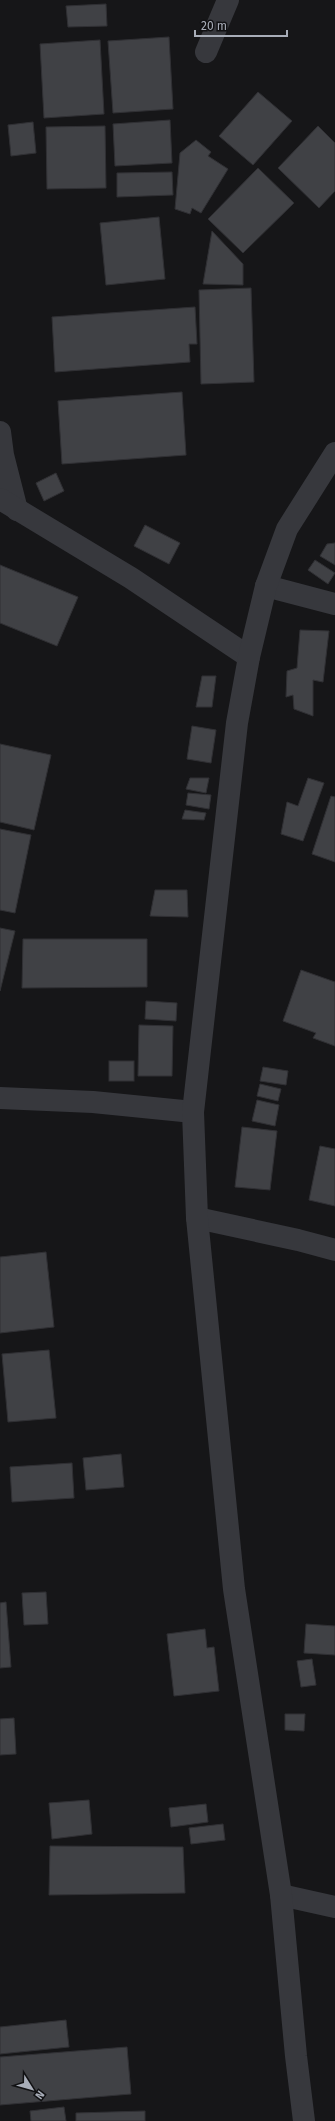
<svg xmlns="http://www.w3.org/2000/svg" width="335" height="2121" font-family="'Fira Sans',sans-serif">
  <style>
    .building { fill: #404145; stroke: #303034 }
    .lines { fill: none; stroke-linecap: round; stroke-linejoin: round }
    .street { stroke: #37383d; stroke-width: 22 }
  </style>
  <rect width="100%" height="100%" fill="#161618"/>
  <!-- building -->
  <g class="building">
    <polygon points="106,4 107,26 68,27 66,6"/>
    <polygon points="169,37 173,109 113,113 108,41"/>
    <polygon points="100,40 104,114 44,118 40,44"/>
    <polygon points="258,92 292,121 253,165 219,136"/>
    <polygon points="170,120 172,163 115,166 113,124"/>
    <polygon points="33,122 36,153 11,156 8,125"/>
    <polygon points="105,126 106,188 47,189 46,127"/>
    <polygon points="318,126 335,143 335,191 319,208 278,168"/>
    <polygon points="196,140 211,152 208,156 228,169 201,213 192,208 190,214 175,209 176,198 180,153"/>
    <polygon points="258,168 294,203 243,253 208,219"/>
    <polygon points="172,172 173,195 117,197 117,173"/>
    <polygon points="159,217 165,279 106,285 100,223"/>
    <polygon points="212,231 243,264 243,285 203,284"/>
    <polygon points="251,288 254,382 201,384 199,290"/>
    <polygon points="195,307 197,344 189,344 190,362 55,372 52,317"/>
    <polygon points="182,392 186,455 62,464 58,401"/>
    <polygon points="56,473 64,491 44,501 36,483"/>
    <polygon points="145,525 180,543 169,564 134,546"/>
    <polygon points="335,543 335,565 320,556 327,544"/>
    <polygon points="315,560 335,573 328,584 308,570"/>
    <polygon points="0,565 78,597 57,646 0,623"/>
    <polygon points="300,630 329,631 323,682 313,680 313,716 294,709 293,695 286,697 287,671 297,668"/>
    <polygon points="202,676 216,676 212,707 196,707"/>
    <polygon points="192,726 216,730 211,763 187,759"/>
    <polygon points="0,744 51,755 34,830 0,822"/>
    <polygon points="190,778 209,778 206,793 186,789"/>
    <polygon points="308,778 324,783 303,841 281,834 287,802 298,806"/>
    <polygon points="188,793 211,795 209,809 186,805"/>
    <polygon points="331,796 335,797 335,862 312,854"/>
    <polygon points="185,810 206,813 204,820 182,819"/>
    <polygon points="0,829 31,835 15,913 0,910"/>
    <polygon points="155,890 187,890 188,917 150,916"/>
    <polygon points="0,928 15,931 0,991"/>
    <polygon points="23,939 147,939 147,987 22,988"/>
    <polygon points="301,970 335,982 335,1046 313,1038 316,1033 283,1021"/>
    <polygon points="146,1001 177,1003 176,1021 145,1019"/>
    <polygon points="139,1025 173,1026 172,1076 138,1076"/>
    <rect x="109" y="1061" width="25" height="20"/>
    <polygon points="263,1067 288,1071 286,1085 260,1081"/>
    <polygon points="260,1084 281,1089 278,1101 257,1096"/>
    <polygon points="257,1100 279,1105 275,1126 252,1121"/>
    <polygon points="242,1127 277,1131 270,1190 235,1187"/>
    <polygon points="320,1146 335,1149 335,1206 309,1200"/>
    <polygon points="46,1252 54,1327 0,1333 0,1257"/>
    <polygon points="49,1350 56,1418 8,1422 2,1354"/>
    <polygon points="121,1454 124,1487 86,1490 83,1458"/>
    <polygon points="72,1463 74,1498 12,1502 10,1467"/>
    <polygon points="46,1592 48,1624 24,1625 22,1593"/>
    <polygon points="6,1602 11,1667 0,1668 0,1603"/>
    <polygon points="306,1624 335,1626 335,1655 304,1653"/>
    <polygon points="205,1629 207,1648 214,1647 219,1691 174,1696 167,1634"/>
    <polygon points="312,1659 316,1685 301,1687 297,1661"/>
    <polygon points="285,1714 305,1714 304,1731 285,1730"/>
    <polygon points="14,1718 16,1754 0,1755 0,1719"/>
    <polygon points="89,1800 92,1834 52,1839 49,1803"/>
    <polygon points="206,1804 208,1822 171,1827 169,1808"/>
    <polygon points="223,1824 225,1840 191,1844 189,1828"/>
    <polygon points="50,1846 183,1847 185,1893 49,1895"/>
    <polygon points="66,2020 69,2047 0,2054 0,2027"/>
    <polygon points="127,2047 131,2094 0,2105 0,2057"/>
    <polygon points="64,2107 66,2121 31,2121 30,2111"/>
    <polygon points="145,2111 145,2121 76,2121 76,2113"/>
  </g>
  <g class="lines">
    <!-- street -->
    <g class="street">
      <polyline points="206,52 228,0"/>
      <polyline points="0,432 3,455 17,510"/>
      <polyline points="0,499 131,578 249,657"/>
      <polyline points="266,586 335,604"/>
      <polyline points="0,1098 93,1102 193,1112"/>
      <polyline points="197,1218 298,1240 335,1250"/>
      <polyline points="281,1895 335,1907"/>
      <polyline points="304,2121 296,2056 281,1895 234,1589 197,1218 193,1112 237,723 249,657 266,586 287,529 335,453"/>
    </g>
  </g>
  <!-- north arrow -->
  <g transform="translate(32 2089) rotate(127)" stroke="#111113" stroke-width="3" paint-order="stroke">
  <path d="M0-3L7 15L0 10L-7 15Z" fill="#a8adb8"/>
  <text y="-6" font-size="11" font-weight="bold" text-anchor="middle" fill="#a8adb8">N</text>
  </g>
  <!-- scale -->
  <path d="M195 30v6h92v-6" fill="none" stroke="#a8adb8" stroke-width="2"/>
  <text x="201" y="30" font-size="12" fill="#a8adb8" stroke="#111113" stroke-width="3" paint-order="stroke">20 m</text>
</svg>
